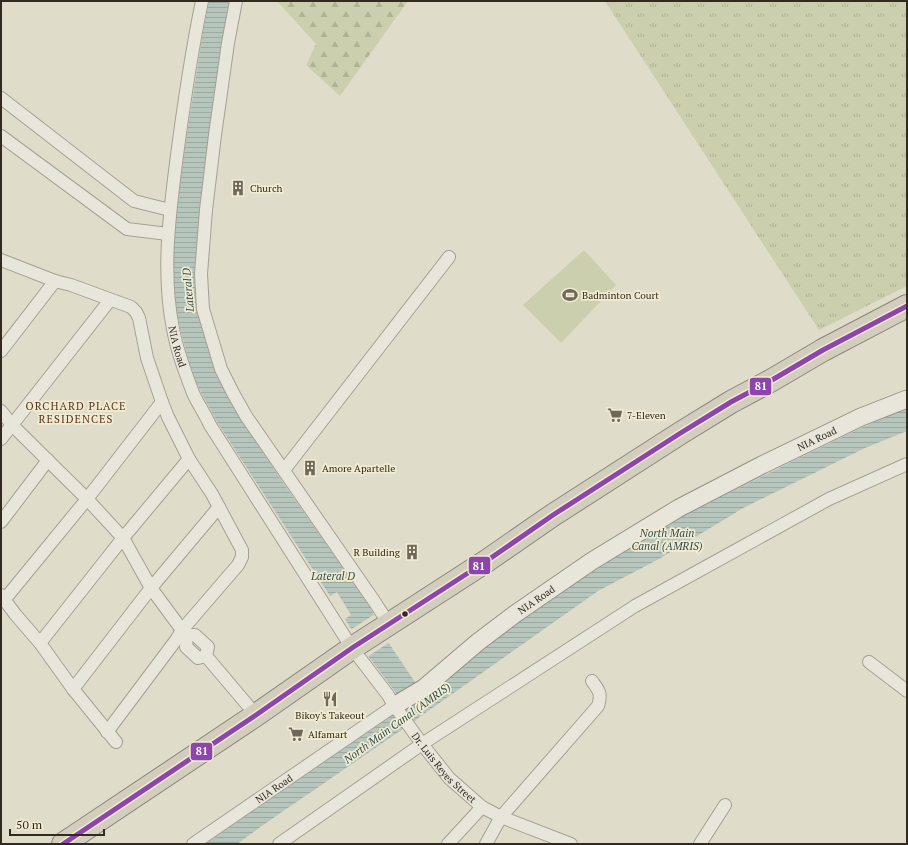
<svg xmlns="http://www.w3.org/2000/svg" width="908" height="845" font-family="'PT Serif',serif">
  <style>
    .grass { fill: url(#grass-tufts) }
    .forest { fill: url(#forest-firs) }
    .pitch { fill: #cbcfae }
    .water { fill: url(#water-rules) }
    .pier { fill: #e0dcca }
    .lines { fill: none; stroke-linecap: round; stroke-linejoin: round }
    .street-casing { stroke: #a5a094; stroke-width: 14 }
    .secondary-casing { stroke: #959084; stroke-width: 19 }
    .highway-casing { stroke: #8a867a; stroke-width: 24 }
    .street { stroke: #e8e6db; stroke-width: 12 }
    .secondary { stroke: #e8e6db; stroke-width: 17 }
    .highway { stroke: #d2cdbc; stroke-width: 22 }
    .bus-1-casing { stroke: #f1ebd1; stroke-width: 8 }
    .bus-1 { stroke: #8e44ad; stroke-width: 5 }
    .bus-dot { fill: #322a1e; stroke: #f1ebd1; stroke-width: 1.5 }
    .labels { text-anchor: middle; stroke-width: 3.5; stroke-linejoin: round; paint-order: stroke }
    .poi-label { font-size: 10px; fill: #322a1e; stroke: #f1ebd1; text-anchor: start }
    .street-label { font-size: 10px; fill: #322a1e; stroke: #f1ebd1 }
    .water-label { font-size: 11px; font-style: italic; fill: #2f4e50; stroke: #f1ebd1 }
    .neighbourhood-label { font-size: 11px; letter-spacing: 1px; fill: #593522; stroke: #f1ebd1 }
    .line-badge { stroke: #f1ebd1; stroke-width: 1.5 }
    .badge-label { font-size: 11px; text-anchor: middle; font-weight: bold; fill: #fff }
  </style>
  <defs>
    <pattern id="grass-tufts" width="24" height="20" patternUnits="userSpaceOnUse"><rect width="24" height="20" fill="#cbcfae"/><path d="M3 7l-1-3M5 7V3M7 7l1-3M15 17l-1-3M17 17v-4M19 17l1-3" fill="none" stroke="#afb295"/></pattern>
    <pattern id="forest-firs" width="22" height="20" patternUnits="userSpaceOnUse"><rect width="22" height="20" fill="#cbcfae"/><path d="M5 1l3.5 6h-7zM16 11l3.5 6h-7z" fill="#afb295"/></pattern>
    <pattern id="water-rules" width="6" height="5" patternUnits="userSpaceOnUse"><rect width="6" height="5" fill="#b6c6bd"/><path d="M0 2.5h6" fill="none" stroke="#9daaa2"/></pattern>
  </defs>
  <rect width="100%" height="100%" fill="#e0dcca"/>
  <!-- grass -->
  <polygon class="grass" points="605,1 907,1 907,286 819,330"/>
  <!-- forest -->
  <polygon class="forest" points="277,1 408,1 340,96 306,65 316,44"/>
  <!-- pitch -->
  <polygon class="pitch" points="584,250 616,285 561,343 523,305"/>
  <!-- water -->
  <polygon class="water" points="209,1 231,1 195,273 216,371 241,419 284,484 369,605 384,636 423,694 503,630 578,581 665,525 803,456 890,414 907,407 907,431 865,448 745,507 659,559 598,591 421,716 416,720 266,823 237,844 205,844 394,714 403,702 368,656 345,619 351,615 337,592 330,596 217,422 195,381 188,359 180,328 174,296 172,256 174,227 186,140 202,38"/>
  <!-- pier -->
  <polygon class="pier" points="375,614 385,635 390,642 367,657 350,630"/>
  <g class="lines">
    <!-- street casing -->
    <g class="street-casing">
      <g id="street">
        <path id="s1" d="M202 1C191 54 183 109 176 163 169 218 162 274 173 329 177 351 185 372 193 393 198 404 205 414 210 425L352 648 388 695 394 706 399 712 422 744 449 778 482 807 501 817 571 844"/>
        <polyline points="236,1 228,43 215,135 206,210 201,274 203,309 221,369 233,393 246,416 374,601 389,624"/>
        <polyline points="1,98 134,201 170,210"/>
        <polyline points="1,136 127,229 168,234"/>
        <polyline points="1,260 55,281 71,285 131,307 136,312 139,318 147,358 162,402 168,417 189,459 212,494 242,550 242,557 238,565 182,630 176,640 107,732"/>
        <polyline points="1,351 55,281"/>
        <polyline points="1,411 12,425 87,499 123,538 151,588 182,630 187,635 195,635 208,647 206,656 256,715"/>
        <polyline points="1,439 110,300"/>
        <polyline points="284,470 449,257"/>
        <polyline points="1,522 48,460"/>
        <polyline points="1,595 15,614 40,643 73,689 116,742"/>
        <polyline points="5,599 87,499 162,402"/>
        <polyline points="187,635 186,647 198,658 206,656"/>
        <polyline points="40,643 123,538 189,459"/>
        <polyline points="869,662 907,691"/>
        <polyline points="73,689 151,588 219,507"/>
        <path id="s2" d="M193 844 394 706"/>
        <polyline points="279,844 422,744 635,606 829,499 907,464"/>
        <polyline points="448,844 482,807"/>
        <path d="M486 844 501 817 598 706C602 693 599 691 592 681"/>
        <polyline points="700,844 725,805"/>
      </g>
    </g>
    <!-- secondary casing -->
    <g class="secondary-casing">
      <g id="secondary">
        <path id="s3" d="M394 706 424 688 478 642 515 614 592 561 679 508 762 465 861 417 907 399"/>
      </g>
    </g>
    <!-- highway casing -->
    <g class="highway-casing">
      <polyline id="highway" points="63,844 256,715 352,648 485,562 553,515 679,434 731,402 772,380 823,350 907,306"/>
    </g>
    <!-- street -->
    <use href="#street" class="street"/>
    <!-- secondary -->
    <use href="#secondary" class="secondary"/>
    <!-- highway -->
    <use href="#highway" class="highway"/>
    <!-- bus-1 casing -->
    <g class="bus-1-casing">
      <polyline id="bus-1" points="63,844 256,715 352,648 485,562 553,515 679,434 731,402 772,380 823,350 907,306"/>
    </g>
    <!-- bus-1 -->
    <use href="#bus-1" class="bus-1"/>
  </g>
  <!-- icons -->
  <defs>
    <g id="building-bare" transform="scale(1.2)"><path d="M-4-6H4V6H1V3H-1V6H-4ZM-2.5-4.3h1.7v1.8h-1.7ZM.8-4.3h1.7v1.8H.8ZM-2.5-1h1.7V.8h-1.7ZM.8-1h1.7V.8H.8Z" fill="#6f685a" stroke="#f1ebd1" stroke-width="2.5" paint-order="stroke"/></g>
    <g id="stadium-bare" transform="scale(1.2)"><path d="M0-5a6.5 5 0 1 0 0 10a6.5 5 0 1 0 0-10ZM-3.5-1.8h7v3.6h-7Z" fill="#6f685a" stroke="#f1ebd1" stroke-width="2.5" paint-order="stroke"/></g>
    <g id="supermarket-bare" transform="scale(1.2)"><path d="M-6-5.5h2.5l.6 2H6L4.5 2H-2.5L-4.4-4H-6ZM-1.5 3.2a1.3 1.3 0 1 0 .1 0ZM3 3.2a1.3 1.3 0 1 0 .1 0Z" fill="#6f685a" stroke="#f1ebd1" stroke-width="2.5" paint-order="stroke"/></g>
    <g id="restaurant-bare" transform="scale(1.2)"><path d="M-5-6h1v4h1v-4h1v4h1v-4h1v5L-1.5 .5V6h-2V.5L-5-1ZM5-6V6H3V1.5H1.5Q1.5-4 5-6Z" fill="#6f685a" stroke="#f1ebd1" stroke-width="2.5" paint-order="stroke"/></g>
  </defs>
  <g fill-rule="evenodd">
    <use href="#building-bare" x="238" y="188"/>
    <use href="#stadium-bare" x="570" y="295"/>
    <use href="#supermarket-bare" x="615" y="415"/>
    <use href="#building-bare" x="310" y="468"/>
    <use href="#building-bare" x="412" y="552"/>
    <use href="#restaurant-bare" x="330" y="699"/>
    <use href="#supermarket-bare" x="296" y="734"/>
  </g>
  <!-- markers -->
  <circle class="bus-dot" cx="405" cy="614" r="3.5"/>
  <g class="labels">
    <!-- poi labels -->
    <g class="poi-label">
      <text x="250" y="192">Church</text>
      <text x="582" y="299">Badminton Court</text>
      <text x="627" y="419">7-Eleven</text>
      <text x="322" y="472">Amore Apartelle</text>
      <text x="400" y="556" text-anchor="end">R Building</text>
      <text x="330" y="719" text-anchor="middle">Bikoy's Takeout</text>
      <text x="308" y="738">Alfamart</text>
    </g>
    <!-- street labels -->
    <g class="street-label">
      <text dy="4" stroke="none"><textPath href="#s1" startOffset="349">NIA Road</textPath></text>
      <text dy="4" stroke="none"><textPath href="#s3" startOffset="502">NIA Road</textPath></text>
      <text dy="4" stroke="none"><textPath href="#s3" startOffset="178">NIA Road</textPath></text>
      <text dy="4" stroke="none"><textPath href="#s1" startOffset="850">Dr. Luis Reyes Street</textPath></text>
      <text dy="4" stroke="none"><textPath href="#s2" startOffset="98">NIA Road</textPath></text>
    </g>
    <!-- water labels -->
    <g class="water-label">
      <text transform="translate(188 290) rotate(-95)" y="4">Lateral D</text>
      <text x="667" y="537">North Main<tspan x="667" dy="13">Canal (AMRIS)</tspan></text>
      <text x="333" y="580">Lateral D</text>
      <text transform="translate(397 723) rotate(-36)" y="4">North Main Canal (AMRIS)</text>
    </g>
    <!-- neighbourhood labels -->
    <g class="neighbourhood-label">
      <text x="76" y="410">ORCHARD PLACE<tspan x="76" dy="13">RESIDENCES</tspan></text>
    </g>
  </g>
  <g class="line-badge">
    <rect x="749" y="377" width="23" height="19" rx="4" fill="#8e44ad"/>
    <rect x="468" y="556" width="23" height="19" rx="4" fill="#8e44ad"/>
    <rect x="190" y="742" width="23" height="19" rx="4" fill="#8e44ad"/>
  </g>
  <g class="badge-label">
    <text x="761" y="390">81</text>
    <text x="479" y="570">81</text>
    <text x="202" y="755">81</text>
  </g>
  <!-- border -->
  <rect width="908" height="845" fill="none" stroke="#322a1e" stroke-width="4"/>
  <!-- scale -->
  <path d="M10 829v6h94v-6" fill="none" stroke="#322a1e" stroke-width="2"/>
  <text x="16" y="829" font-size="12" fill="#322a1e" stroke="#f1ebd1" stroke-width="3" paint-order="stroke">50 m</text>
</svg>
